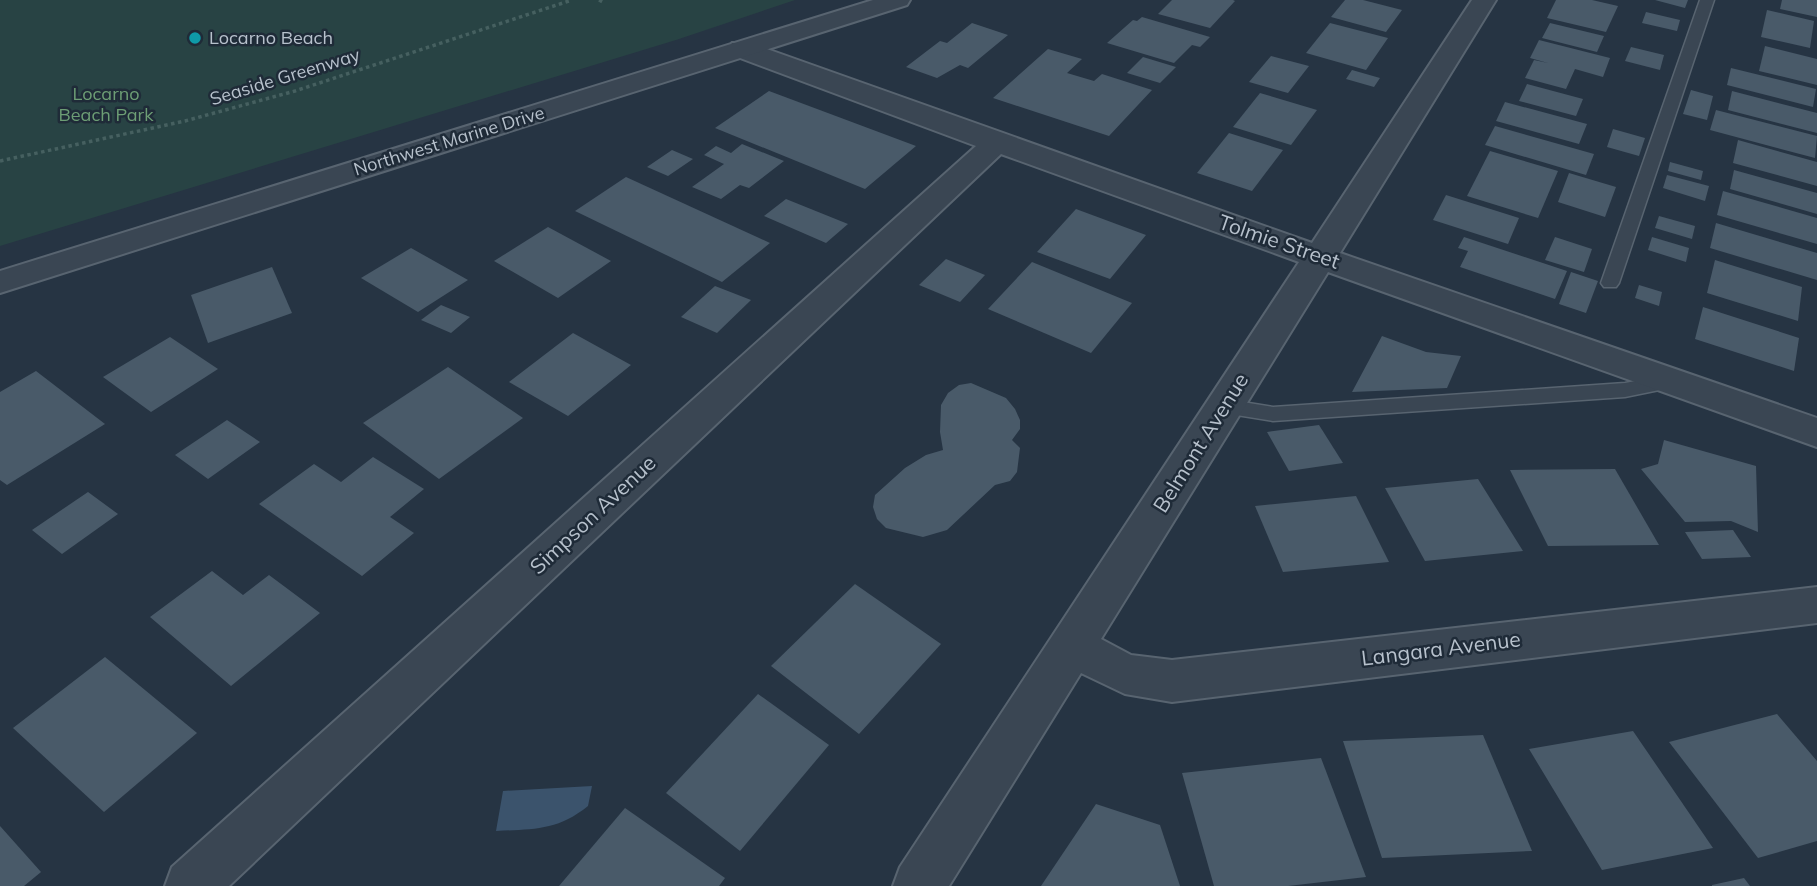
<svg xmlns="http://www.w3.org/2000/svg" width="1817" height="886" font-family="Mulish,sans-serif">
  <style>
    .green { fill: #284344 }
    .water { fill: #3b536c }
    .building { fill: #495a69 }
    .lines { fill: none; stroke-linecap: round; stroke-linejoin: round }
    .service-casing { stroke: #586470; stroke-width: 3 }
    .minor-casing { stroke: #586470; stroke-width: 4 }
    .tertiary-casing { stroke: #586470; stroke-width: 4 }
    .path { stroke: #466060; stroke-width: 3.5; stroke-dasharray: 3.5 3.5; stroke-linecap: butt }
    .service { fill: #3a4653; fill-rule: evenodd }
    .minor { fill: #3a4653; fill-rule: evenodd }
    .tertiary { fill: #3a4653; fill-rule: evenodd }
    .culture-dot { fill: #0f9aa8; stroke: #1f2b38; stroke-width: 2.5 }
    .labels { text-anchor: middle; stroke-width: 5; stroke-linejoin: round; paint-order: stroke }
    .far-poi-label { font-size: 18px; fill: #b7c1cc; stroke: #1f2b38; text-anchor: start }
    .far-street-label { font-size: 18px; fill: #b7c1cc; stroke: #1f2b38 }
    .far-park-label { font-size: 18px; fill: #6d9e75; stroke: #1f2b38 }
    .street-label { font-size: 21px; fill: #b7c1cc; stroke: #1f2b38 }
  </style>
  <rect width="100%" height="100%" fill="#263443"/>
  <!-- green -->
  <polygon class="green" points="0,0 795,0 676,40 0,246"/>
  <!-- water -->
  <path class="water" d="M592 786 588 806C557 831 533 829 496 831L503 791Z"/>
  <!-- building -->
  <g class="building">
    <polygon points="1172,0 1233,0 1235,1 1210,28 1158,14"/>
    <polygon points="1345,0 1363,0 1402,10 1386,32 1331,17"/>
    <polygon points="1556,0 1592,0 1618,6 1606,32 1547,18"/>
    <polygon points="1655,0 1688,0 1685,8"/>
    <polygon points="1782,0 1817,0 1817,17 1780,9"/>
    <polygon points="1767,10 1814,21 1810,48 1761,37"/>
    <polygon points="1646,12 1680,20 1677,31 1642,23"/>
    <polygon points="1142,17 1210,37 1200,47 1192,45 1174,63 1107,43 1133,20 1137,21"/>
    <polygon points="972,23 1008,35 968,68 960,65 937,78 906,67 940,41 947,43"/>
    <polygon points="1330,23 1388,38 1366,70 1306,53"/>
    <polygon points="1550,23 1604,36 1597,52 1542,38"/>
    <polygon points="1539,40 1610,58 1603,77 1575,69 1566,89 1525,78 1534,60 1548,63 1530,58"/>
    <polygon points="1765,46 1817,59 1817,85 1759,71"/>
    <polygon points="1631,47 1664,55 1660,70 1625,61"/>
    <polygon points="1048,49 1082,59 1067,73 1094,81 1102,74 1152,90 1109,136 993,98"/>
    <polygon points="1271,56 1309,66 1288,93 1249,82"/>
    <polygon points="1143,57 1176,67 1160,83 1127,73"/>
    <polygon points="1731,68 1816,89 1813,107 1727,85"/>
    <polygon points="1352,70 1380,78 1374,87 1346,79"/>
    <polygon points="1527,84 1583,99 1576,116 1519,101"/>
    <polygon points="1691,90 1713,96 1707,120 1683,114"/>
    <polygon points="769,91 916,146 865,189 715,128"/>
    <polygon points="1732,91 1817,113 1817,133 1728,110"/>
    <polygon points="1260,93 1317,110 1291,145 1233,127"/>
    <polygon points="1505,102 1587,124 1579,144 1496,121"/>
    <polygon points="1716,110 1817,136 1815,158 1710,130"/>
    <polygon points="1495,126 1594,154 1586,175 1485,145"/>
    <polygon points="1613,129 1645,138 1639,156 1607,147"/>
    <polygon points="1229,133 1283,150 1252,191 1197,173"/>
    <polygon points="1738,140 1817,162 1817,186 1733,163"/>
    <polygon points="742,144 784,161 749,188 740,185 721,199 692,187 724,164 704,155 716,146 731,153"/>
    <polygon points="672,150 693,159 668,176 647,167"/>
    <polygon points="1490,151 1558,171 1538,218 1467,196"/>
    <polygon points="1670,162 1703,171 1701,180 1668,171"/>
    <polygon points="1734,170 1817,193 1817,214 1730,189"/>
    <polygon points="1569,173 1616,187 1605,217 1558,202"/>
    <polygon points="1667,175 1709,186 1705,201 1663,188"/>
    <polygon points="626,177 770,243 722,282 575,211"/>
    <polygon points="1723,191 1817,218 1817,244 1717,215"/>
    <polygon points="1446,195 1519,218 1508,244 1433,220"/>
    <polygon points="786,199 848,224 826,243 764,216"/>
    <polygon points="1076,209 1146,235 1110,279 1037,252"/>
    <polygon points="1659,216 1695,226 1692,239 1655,228"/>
    <polygon points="1716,223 1817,253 1817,280 1710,248"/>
    <polygon points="548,227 611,261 558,298 494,261"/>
    <polygon points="1464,237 1567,271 1555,299 1460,267 1468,251 1458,248"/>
    <polygon points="1555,237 1592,249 1584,272 1545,260"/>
    <polygon points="1652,237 1689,248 1686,262 1648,250"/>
    <polygon points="411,248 468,280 418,312 361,278"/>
    <polygon points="946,259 985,275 960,302 919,285"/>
    <polygon points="1715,260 1802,287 1798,321 1707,293"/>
    <polygon points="1032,262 1132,303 1091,353 988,309"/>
    <polygon points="272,267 292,313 208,343 191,295"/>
    <polygon points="1571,272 1598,281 1586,313 1559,304"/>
    <polygon points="1639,285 1662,292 1659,306 1635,298"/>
    <polygon points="715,286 751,300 717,333 681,317"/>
    <polygon points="441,305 470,317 451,333 421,320"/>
    <polygon points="1703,307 1799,338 1794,371 1695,339"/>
    <polygon points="573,333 631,365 568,416 509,382"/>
    <polygon points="1382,336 1426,352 1461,356 1447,388 1352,392"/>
    <polygon points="170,337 218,369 151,412 103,377"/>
    <polygon points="448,367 523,418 439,479 363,423"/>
    <polygon points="36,371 105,424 7,485 0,480 0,392"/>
    <polygon points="971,383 1006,398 1015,409 1020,420 1020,429 1012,440 1020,448 1017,472 1010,481 995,485 947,530 923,537 886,528 877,519 873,507 875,495 905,468 926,455 943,450 940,432 941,405 948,393 959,385"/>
    <polygon points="227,420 260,442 208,479 175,455"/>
    <polygon points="1319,425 1343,463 1289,471 1267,432"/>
    <polygon points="1664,440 1756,466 1758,532 1731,521 1685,522 1641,469 1658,464"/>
    <polygon points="373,457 424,489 390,517 414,533 362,576 259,504 314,464 341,482"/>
    <polygon points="1615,469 1659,545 1548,546 1510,470"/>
    <polygon points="1478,479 1523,551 1425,561 1385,488"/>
    <polygon points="88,492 118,514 62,554 32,530"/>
    <polygon points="1356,496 1389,562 1283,572 1255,506"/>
    <polygon points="1733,530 1751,557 1702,559 1685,532"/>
    <polygon points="212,571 243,595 269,575 320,613 231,686 150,617"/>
    <polygon points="855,584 941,644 859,734 771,666"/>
    <polygon points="105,657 197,733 104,812 13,728"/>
    <polygon points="758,694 829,745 740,851 666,793"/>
    <polygon points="1777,714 1817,761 1817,841 1758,858 1669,742"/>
    <polygon points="1633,731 1713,848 1602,870 1529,749"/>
    <polygon points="1483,735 1532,851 1382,858 1343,741"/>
    <polygon points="1321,758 1366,877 1288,886 1214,886 1182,773"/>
    <polygon points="1096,804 1160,825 1180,886 1041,886"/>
    <polygon points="625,808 725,878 719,886 559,886"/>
    <polygon points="0,826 41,872 24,886 0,886"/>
    <polygon points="1744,878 1750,886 1712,886 1712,885"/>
  </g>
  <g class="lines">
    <!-- service casing -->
    <g class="service-casing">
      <g id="service">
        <polygon points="1700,0 1714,0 1619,283 1616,287 1604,287 1601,283"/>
        <polygon points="1672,374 1679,376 1682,381 1679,386 1625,397 1273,421 1224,413 1217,411 1214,406 1217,401 1224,399 1273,407 1625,383"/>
      </g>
    </g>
    <!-- minor casing -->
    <g class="minor-casing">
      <polygon id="minor" points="1472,0 1496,0 1340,253 1817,418 1817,447 1328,272 1101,639 1131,655 1172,660 1817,587 1817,623 1172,702 1125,694 1081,673 949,886 893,886 900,867 1299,262 1001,154 229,886 165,886 172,867 976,146 732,55 728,49 732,43 750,43 1312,243"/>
    </g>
    <!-- tertiary casing -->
    <g class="tertiary-casing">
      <polygon id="tertiary" points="873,0 910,0 907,5 0,293 0,271"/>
    </g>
    <!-- path -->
    <g class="path">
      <polyline points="599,0 603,2"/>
      <polyline points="0,161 185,121 295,91 572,0"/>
    </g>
    <!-- service -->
    <use href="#service" class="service"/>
    <!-- minor -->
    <use href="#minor" class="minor"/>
    <!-- tertiary -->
    <use href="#tertiary" class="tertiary"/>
  </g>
  <!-- markers -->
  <circle class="culture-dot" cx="195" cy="38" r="7"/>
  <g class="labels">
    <!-- far-poi labels -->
    <g class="far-poi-label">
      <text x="209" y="44">Locarno Beach</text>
    </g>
    <!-- far-street labels -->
    <g class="far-street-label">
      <text transform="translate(285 77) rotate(-17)" y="6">Seaside Greenway</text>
      <text transform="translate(449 141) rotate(-17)" y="6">Northwest Marine Drive</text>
    </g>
    <!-- far-park labels -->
    <g class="far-park-label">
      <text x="106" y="100">Locarno<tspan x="106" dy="21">Beach Park</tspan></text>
    </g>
    <!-- street labels -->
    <g class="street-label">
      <text transform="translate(1279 242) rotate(19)" y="7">Tolmie Street</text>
      <text transform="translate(1201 443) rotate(-58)" y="7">Belmont Avenue</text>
      <text transform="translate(593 515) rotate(-43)" y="7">Simpson Avenue</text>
      <text transform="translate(1441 649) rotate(-7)" y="7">Langara Avenue</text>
    </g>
  </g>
</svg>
